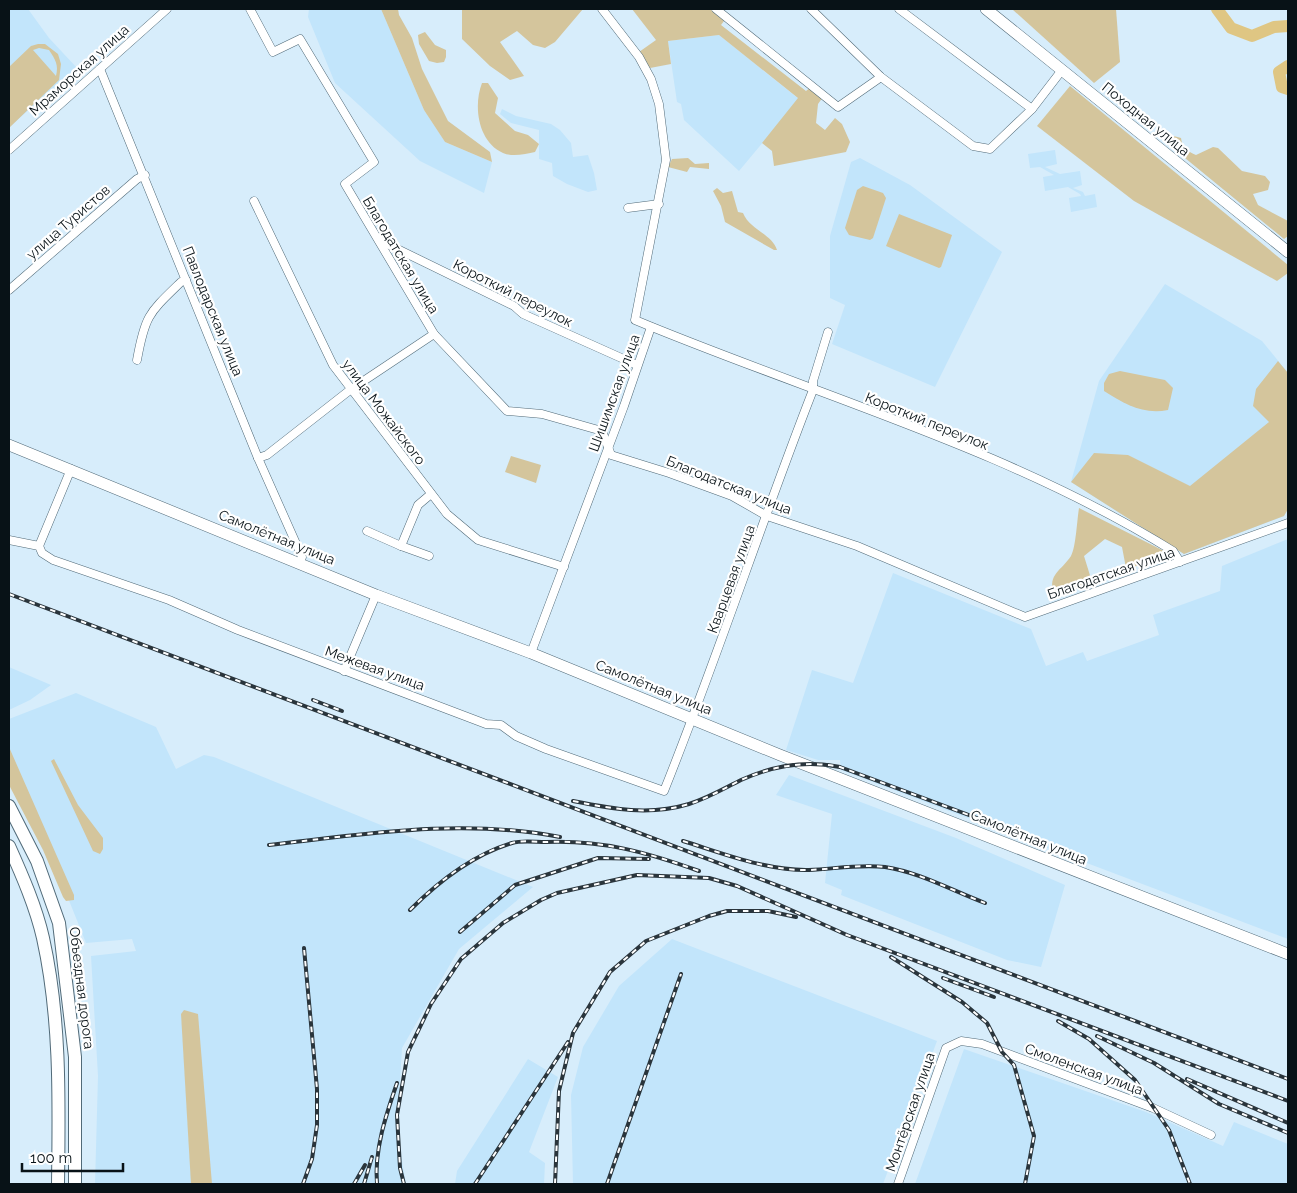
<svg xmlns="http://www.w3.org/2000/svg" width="1297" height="1193" font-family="Raleway,sans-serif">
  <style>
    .built { fill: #c2e5fb }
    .green { fill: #d4c59c; fill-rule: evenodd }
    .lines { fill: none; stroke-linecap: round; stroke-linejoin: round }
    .river { stroke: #dfc683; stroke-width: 12 }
    .street-casing { stroke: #516a78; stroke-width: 9 }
    .secondary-casing { stroke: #516a78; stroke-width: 12 }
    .primary-casing { stroke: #516a78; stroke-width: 14 }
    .street { stroke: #fff; stroke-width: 8 }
    .secondary { stroke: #fff; stroke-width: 11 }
    .primary { stroke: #fff; stroke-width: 12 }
    .rail-casing { stroke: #2a353c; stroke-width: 4 }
    .rail { stroke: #fff; stroke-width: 2; stroke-dasharray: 5.5; stroke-linecap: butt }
    .labels { text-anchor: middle; stroke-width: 4.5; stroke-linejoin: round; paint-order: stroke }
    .street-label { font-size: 14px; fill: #081217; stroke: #fff }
  </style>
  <rect width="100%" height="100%" fill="#d7edfb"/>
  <!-- built -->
  <g class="built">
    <polygon points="9,9 28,9 49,38 77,68 9,127"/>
    <polygon points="309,9 381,9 424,110 445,142 492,162 484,193 420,161 335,83 308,17"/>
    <polygon points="719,35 799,99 739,171 684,120 681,104 677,102 668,41"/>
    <polygon points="502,109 516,116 551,124 560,130 571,143 573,157 588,155 594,173 597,190 588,192 567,184 553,176 552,163 539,159 539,130 511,123 500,114"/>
    <polygon points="1055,150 1057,164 1045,167 1060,174 1080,171 1082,185 1073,188 1083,192 1085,196 1095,194 1097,207 1071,212 1069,198 1081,196 1080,194 1068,187 1045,191 1043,177 1054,175 1040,167 1030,168 1028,154"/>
    <polygon points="860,158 910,185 1002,252 935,387 832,344 845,305 830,298 830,236 851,162"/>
    <polygon points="1165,284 1262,341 1288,373 1288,509 1284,516 1184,554 1071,482 1099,381"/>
    <polygon points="1288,539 1288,939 841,770 840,760 818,760 786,750 812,670 853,683 893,573 1031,629 1046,666 1083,652 1087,661 1159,635 1153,615 1220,591 1222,566"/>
    <polygon points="9,667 51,685 30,700 9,710"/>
    <polygon points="76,693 156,727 176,769 204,755 214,757 533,887 459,949 402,1048 397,1132 406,1184 95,1184 98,1076 91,956 136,951 132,939 86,943 9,750 9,719"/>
    <polygon points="789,775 956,838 1065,885 1041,967 1007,960 841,895 842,890 825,883 832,814 776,795"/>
    <polygon points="672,939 937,1041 883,1184 573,1184 571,1095 583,1047 619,986"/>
    <polygon points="964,1049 1146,1112 1223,1146 1234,1122 1288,1144 1288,1184 915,1184"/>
    <polygon points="528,1059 558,1077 529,1152 545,1163 544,1184 455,1184 457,1171"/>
  </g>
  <!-- green -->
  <g class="green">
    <polygon points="381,9 398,9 399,15 412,38 422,69 448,121 490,152 492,162 445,142 424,110"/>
    <polygon points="462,9 583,9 555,42 545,48 533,45 517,31 500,42 524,76 510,80 490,66 462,39"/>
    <polygon points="632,9 710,9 724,21 721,25 806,91 811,87 823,97 818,104 816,123 825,130 835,118 842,124 850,142 846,152 774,166 772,151 762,143 798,98 719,35 668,41 671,64 650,68 639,52 656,40"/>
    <polygon points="1012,9 1116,9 1120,62 1094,83"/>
    <polygon points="425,32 435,45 446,50 446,57 444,62 437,63 429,61 419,44 418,35"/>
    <path d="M38 44H45L58 54 61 64 59 80 9 128V67L31 46ZM39 48 49 50C55 59 59 65 56 76L33 50Z"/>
    <path d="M482 83H488L498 98 495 113 515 131 528 135 539 144 535 152C526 154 512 157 503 153 478 142 473 106 482 83Z"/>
    <polygon points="1070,86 1288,265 1288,273 1277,281 1134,201 1037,126"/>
    <path d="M1170 135 1181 138C1182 147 1188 152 1196 155L1213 147 1218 148 1242 171 1265 176 1270 182 1268 190 1253 194 1258 205 1288 221V236L1284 239 1163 140Z"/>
    <polygon points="688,158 695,164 709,163 709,169 690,167 687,172 668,167 672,159"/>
    <polygon points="863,186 883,193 886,198 873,238 870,240 849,235 845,228 857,190"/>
    <path d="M717 188 723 193 732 191 738 212 743 213C750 230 772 234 777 250H774L725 222 721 206 713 191Z"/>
    <polygon points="899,214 952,235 941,267 939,268 886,246"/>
    <polygon points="1278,361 1288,373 1288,509 1284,516 1184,554 1071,482 1094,453 1128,455 1190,486 1269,422 1253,406 1256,389"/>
    <path d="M1120 371 1165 380 1173 388 1168 410C1143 415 1125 404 1104 391V383L1109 374Z"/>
    <polygon points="511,456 541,465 536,483 505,472"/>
    <path d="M1079 508 1164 551 1172 559C1163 564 1138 565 1126 568L1122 547 1105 539 1084 556 1093 585 1054 593C1047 575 1062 570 1071 556 1076 547 1077 520 1079 508Z"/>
    <polygon points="9,747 74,895 74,900 66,901 63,897 43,850 9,785"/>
    <polygon points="54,759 78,805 103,838 103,849 100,854 93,851 51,761"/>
    <polygon points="184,1010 198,1014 212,1184 191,1184 181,1014"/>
  </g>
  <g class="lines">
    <!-- river -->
    <g class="river">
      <polyline points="1217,9 1231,28 1252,36 1274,27 1288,26"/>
      <polyline points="1288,66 1279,72 1282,87 1288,89"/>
    </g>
    <!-- street casing -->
    <g class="street-casing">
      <g id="street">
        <polyline points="250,9 273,52 300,39 374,162 345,184 434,334 507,411 542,414 602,431 611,455 669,473 732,496 767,516 857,546 1025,617 1288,523"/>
        <path d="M602 9 639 57 651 79 659 104 666 160 635 320C815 395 1007 448 1173 551L1180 562"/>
        <polyline points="716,9 838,107 881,77"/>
        <polyline points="811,9 881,77 973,146 990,149 1032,109 1062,70"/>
        <polyline points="899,9 1032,109"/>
        <polyline points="100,69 258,458 302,557 300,562"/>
        <polyline points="9,150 167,9"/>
        <polyline points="254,201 333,365 447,514 478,540 564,567"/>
        <polyline points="628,208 659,204"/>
        <polyline points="379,240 514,306 523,314 637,365"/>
        <polyline points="9,290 137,179 145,175"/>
        <path d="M137 360C145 315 149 313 181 282L186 280"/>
        <polyline points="258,458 267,455 350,390 434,334"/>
        <polyline points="367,531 401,546 418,505 431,494"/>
        <path d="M9 540 39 546 42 553 53 560 169 600 238 630 486 724 501 725 516 736 546 749 664 791C717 659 761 523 813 390V381L828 332"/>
        <polyline points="39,546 71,469"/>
        <polyline points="401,546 429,556"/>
        <polyline points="531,653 624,406 651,327"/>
        <polyline points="344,671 376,595"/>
        <polyline points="898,1184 946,1048 961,1041 982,1044 1153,1108 1211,1135"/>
      </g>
    </g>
    <!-- secondary casing -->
    <g class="secondary-casing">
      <g id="secondary">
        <polyline points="986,9 1288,252"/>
        <polyline points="9,445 376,595 531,653 780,755 1288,954"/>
      </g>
    </g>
    <!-- primary casing -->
    <g class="primary-casing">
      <g id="primary">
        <polyline points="9,806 37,861 59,923 75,1057 75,1184"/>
        <path d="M9 846C22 875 36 907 43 938 61 1019 59 1103 58 1184"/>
      </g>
    </g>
    <!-- street -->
    <use href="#street" class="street"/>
    <!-- secondary -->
    <use href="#secondary" class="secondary"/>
    <!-- primary -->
    <use href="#primary" class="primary"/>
    <!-- rail casing -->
    <g class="rail-casing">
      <g id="rail">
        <polyline points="9,594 1288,1079"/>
        <polyline points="313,700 342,711"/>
        <path d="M573 801C613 809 649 816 689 804 708 798 723 789 741 780 772 766 807 760 840 767L993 824"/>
        <path d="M683 841C722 853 767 871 809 870 834 869 859 864 885 867 919 872 953 891 985 903"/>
        <path d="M269 845C366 834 463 818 560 837"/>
        <path d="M410 910C439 881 472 855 512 843 522 840 535 842 546 842 603 840 646 852 699 871"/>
        <polyline points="460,932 515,885 598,858 649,859"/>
        <polyline points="891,957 962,1002 987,1023 1002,1052 1014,1065 1034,1136 1025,1184"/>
        <polyline points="943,978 994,997"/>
        <polyline points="1058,1021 1089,1039 1135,1080 1169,1130 1190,1184"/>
        <polyline points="1097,1036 1154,1063 1219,1104 1288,1133"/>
        <polyline points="1187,1079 1288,1123"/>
        <polyline points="303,1184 312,1159 317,1125 317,1089 304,948"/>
        <polyline points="354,1184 365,1165"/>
        <polyline points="364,1184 372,1157"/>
        <path d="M377 1184C374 1150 386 1115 397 1083"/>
        <polyline points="404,1184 400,1168 397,1115 408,1052 431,1004 461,959 503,923 541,900 557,893 637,875 709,878 737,886 847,935 1288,1101"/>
        <polyline points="475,1184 568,1042"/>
        <polyline points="555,1184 559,1091 573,1033 610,972 646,941 709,916 727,911 768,911 796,917"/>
        <polyline points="607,1184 681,974"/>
      </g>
    </g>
    <!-- rail -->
    <use href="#rail" class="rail"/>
  </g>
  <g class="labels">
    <!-- street labels -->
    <g class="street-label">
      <text transform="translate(79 70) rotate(-42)" y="5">Мраморская улица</text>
      <text transform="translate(1146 119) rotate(39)" y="5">Походная улица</text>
      <text transform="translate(68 222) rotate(-41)" y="5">улица Туристов</text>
      <text transform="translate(401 255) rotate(59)" y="5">Благодатская улица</text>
      <text transform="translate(513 293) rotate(27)" y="5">Короткий переулок</text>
      <text transform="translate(213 311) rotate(68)" y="5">Павлодарская улица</text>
      <text transform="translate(614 393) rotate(-70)" y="5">Шишимская улица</text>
      <text transform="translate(384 412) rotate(53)" y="5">улица Можайского</text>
      <text transform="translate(927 421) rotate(22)" y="5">Короткий переулок</text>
      <text transform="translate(729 485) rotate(22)" y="5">Благодатская улица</text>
      <text transform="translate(277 537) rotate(22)" y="5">Самолётная улица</text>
      <text transform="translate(1111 573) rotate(-19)" y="5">Благодатская улица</text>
      <text transform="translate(731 579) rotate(-70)" y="5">Кварцевая улица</text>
      <text transform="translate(375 668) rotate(20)" y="5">Межевая улица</text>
      <text transform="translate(654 687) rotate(22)" y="5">Самолётная улица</text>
      <text transform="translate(1029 837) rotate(22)" y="5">Самолётная улица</text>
      <text transform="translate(82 988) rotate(83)" y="5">Объездная дорога</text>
      <text transform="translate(1084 1069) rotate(20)" y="5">Смоленская улица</text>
      <text transform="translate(910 1112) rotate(-71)" y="5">Монтёрская улица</text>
    </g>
  </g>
  <!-- border -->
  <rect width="1297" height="1193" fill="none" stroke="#081217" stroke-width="20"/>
  <!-- scale -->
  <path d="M22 1163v8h101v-8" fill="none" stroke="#081217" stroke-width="2.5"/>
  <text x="30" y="1163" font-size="15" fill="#081217" stroke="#ffffff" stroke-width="4" paint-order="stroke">100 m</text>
</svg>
